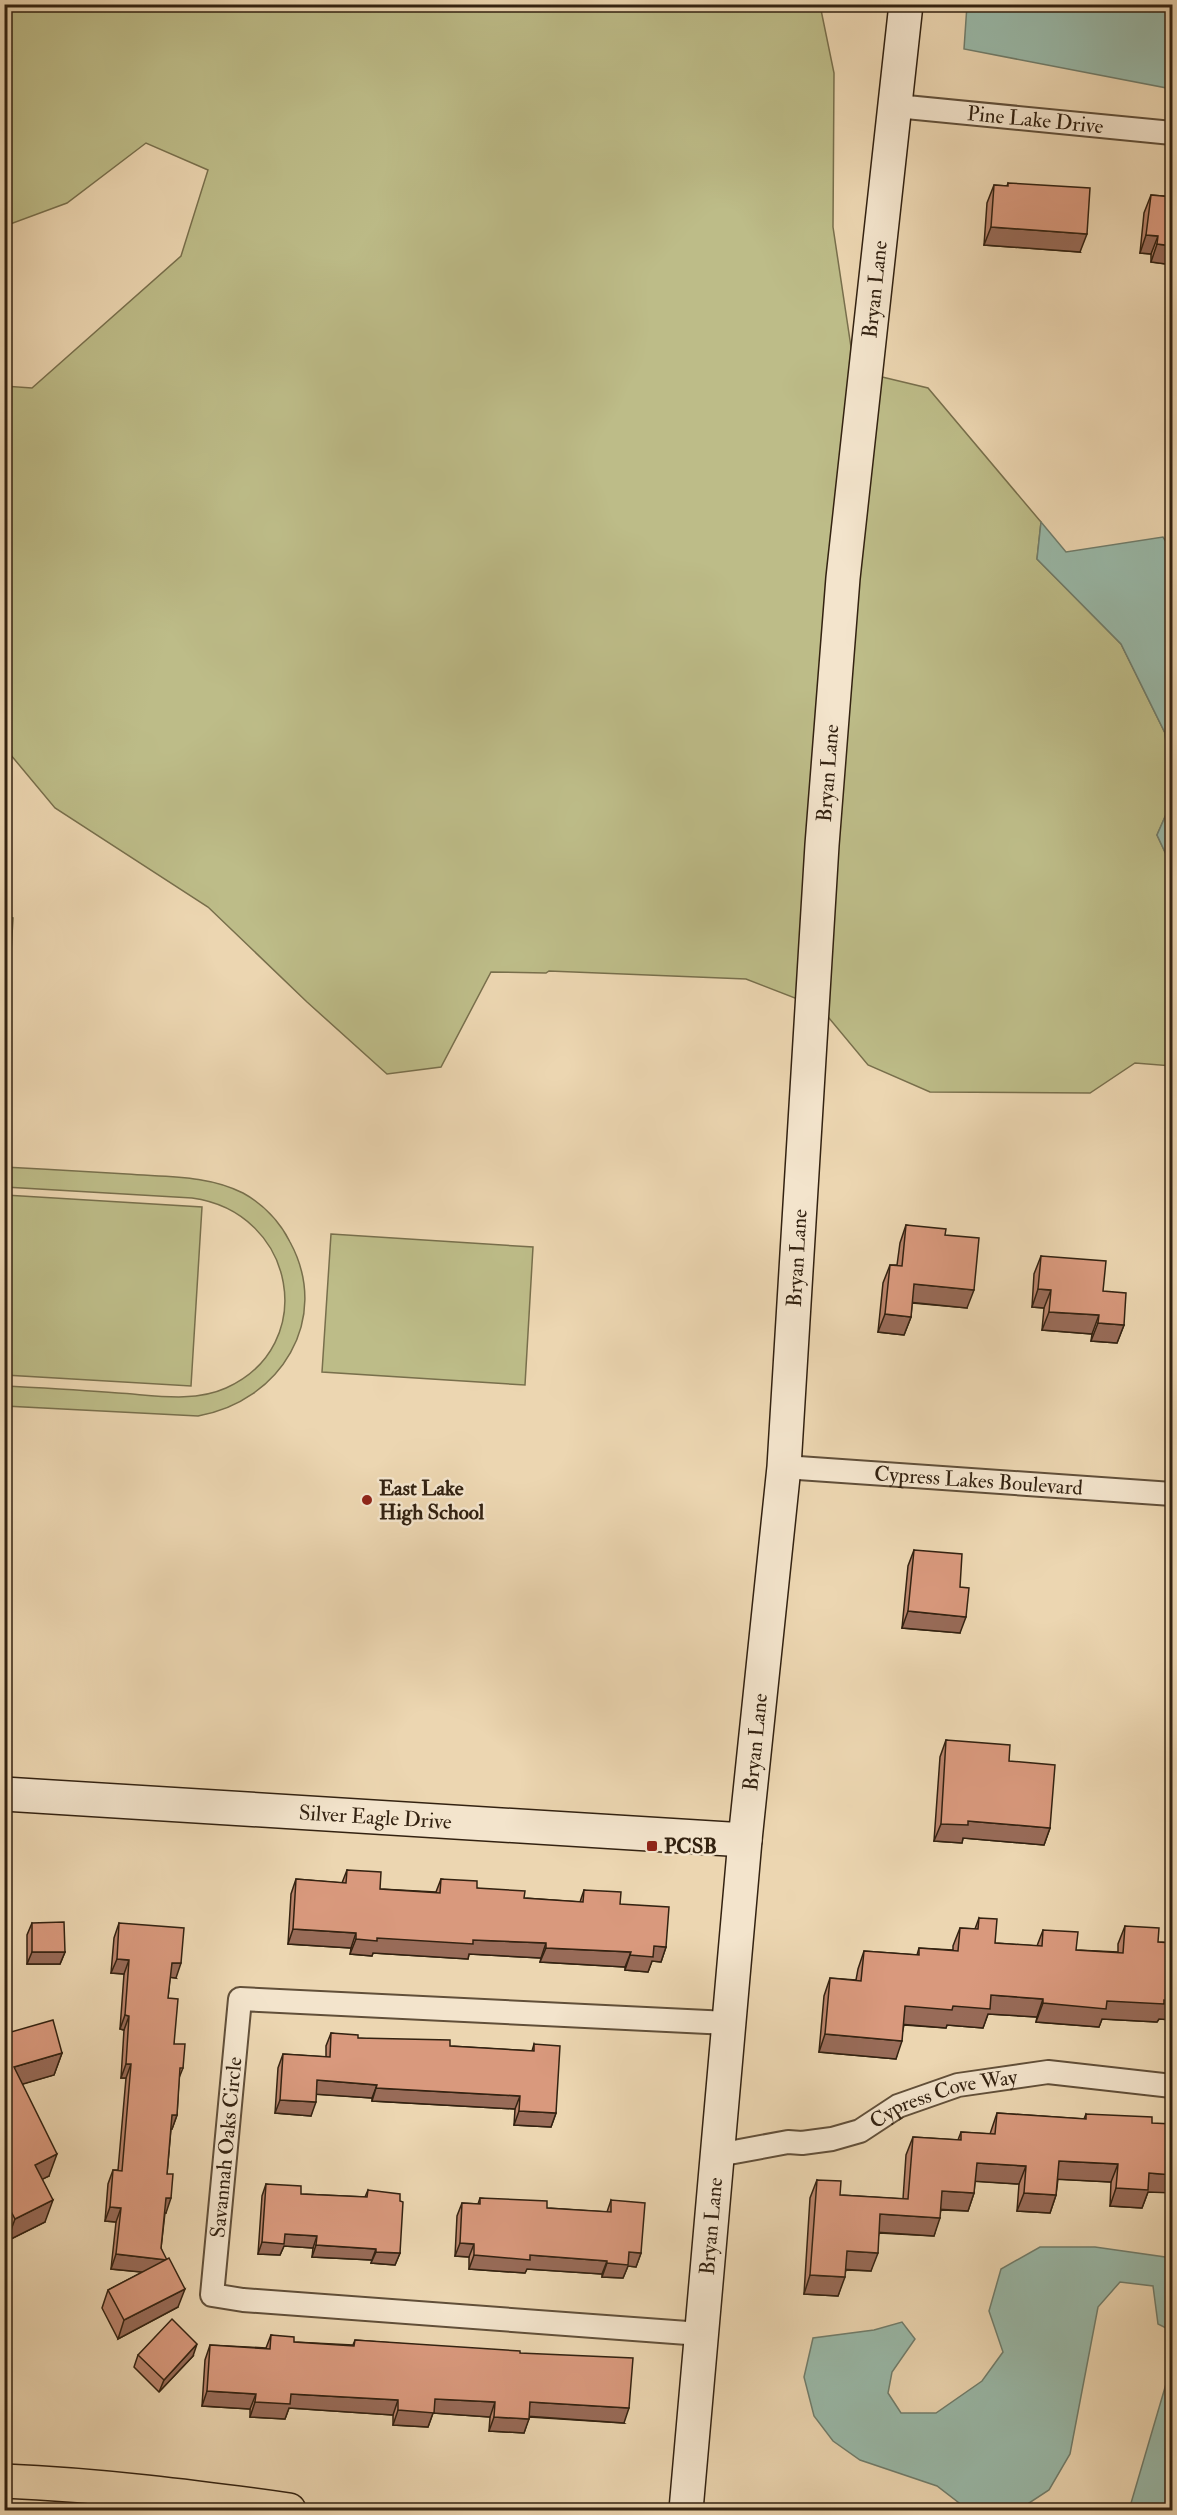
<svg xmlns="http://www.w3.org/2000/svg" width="1177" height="2515" font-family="'IM FELL Double Pica',serif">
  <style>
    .green { fill: #bdbc88; stroke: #786f4c; stroke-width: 1.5 }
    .water { fill: #99b9a9; stroke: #707d6c; stroke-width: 1.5 }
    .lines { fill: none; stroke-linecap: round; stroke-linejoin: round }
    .street-casing { stroke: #614f39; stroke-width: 26 }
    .secondary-casing { stroke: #321; stroke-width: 36 }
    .primary-casing { stroke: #321; stroke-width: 36 }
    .street { stroke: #f3e4cc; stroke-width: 22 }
    .secondary { stroke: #f3e4cc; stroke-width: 33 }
    .primary { stroke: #ecd6b1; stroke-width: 33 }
    .wall { fill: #bb846c; stroke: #321; stroke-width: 1.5 }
    .shaded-wall { fill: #986b58; stroke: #321; stroke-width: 1.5 }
    .building { fill: #d9997d; stroke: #321; stroke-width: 1.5 }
    .poi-dot { fill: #8f2418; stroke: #f3e4cc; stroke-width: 2 }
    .labels { text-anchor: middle; stroke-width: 5; stroke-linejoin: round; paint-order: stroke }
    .street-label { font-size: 21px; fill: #321; stroke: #f3e4cc }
    .poi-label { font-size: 21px; font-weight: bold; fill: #321; stroke: #f3e4cc; text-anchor: start }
  </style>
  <rect width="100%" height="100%" fill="#ecd6b1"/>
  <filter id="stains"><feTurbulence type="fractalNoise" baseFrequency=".00333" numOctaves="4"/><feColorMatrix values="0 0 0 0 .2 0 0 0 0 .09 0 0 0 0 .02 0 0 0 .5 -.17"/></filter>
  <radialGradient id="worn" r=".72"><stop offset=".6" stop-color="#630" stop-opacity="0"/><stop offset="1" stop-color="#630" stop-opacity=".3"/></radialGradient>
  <!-- green -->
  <g class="green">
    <polygon points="5,5 820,5 834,73 833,227 854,367 800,1000 746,979 549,971 546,973 491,972 441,1067 387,1074 307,1002 208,907 55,808 5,748 4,386 32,388 181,256 208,170 146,143 67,203 5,226"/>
    <polygon points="878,376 928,388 1041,522 1037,559 1121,644 1165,733 1172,801 1157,835 1172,867 1172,1066 1135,1063 1090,1093 930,1092 868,1065 824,1012 834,846"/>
    <polygon points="5,917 13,918 5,1057 4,917"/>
    <path d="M4 1167C45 1169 87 1172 127 1174 167 1177 208 1175 243 1193 263 1204 280 1222 290 1242 332 1319 280 1402 198 1416L5 1406V1386C42 1388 80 1390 118 1393 153 1395 193 1403 226 1388 320 1346 296 1212 192 1198L5 1187Z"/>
    <polygon points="5,1195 202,1207 191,1386 5,1375"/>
    <polygon points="331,1234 533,1247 525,1385 322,1372"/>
  </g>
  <!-- water -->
  <g class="water">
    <polygon points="967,5 1172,5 1172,89 964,49"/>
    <polygon points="1041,522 1066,552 1163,537 1172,551 1172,799 1165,733 1121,644 1037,559"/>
    <polygon points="1172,801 1172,867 1157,835"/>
    <polygon points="1040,2247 1095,2247 1172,2258 1172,2331 1158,2324 1153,2286 1120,2282 1098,2307 1070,2454 1049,2490 1020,2509 967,2509 937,2486 860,2460 833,2441 814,2416 804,2377 813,2338 874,2330 902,2322 915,2339 892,2372 888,2393 901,2413 936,2413 982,2381 1003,2352 989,2311 1001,2269"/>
    <polygon points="1166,2384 1172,2386 1172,2510 1129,2510"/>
  </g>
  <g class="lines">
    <!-- street casing -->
    <g class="street-casing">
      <g id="street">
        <path id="s1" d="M896 106 1172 133"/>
        <path id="s2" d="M784 1467 1172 1494"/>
        <path id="s3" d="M718 2155 788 2142 802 2143 832 2139 860 2131 898 2106 958 2085 1048 2072 1172 2086"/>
        <path id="s4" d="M701 2334 243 2300 212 2295 240 1999 728 2023"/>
      </g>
    </g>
    <!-- secondary casing -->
    <g class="secondary-casing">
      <g id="secondary">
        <path id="s5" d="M4 1794 745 1840"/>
        <path id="s6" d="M686 2510 745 1840 784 1467 822 845 843 578 906 4"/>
      </g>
    </g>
    <!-- primary casing -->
    <g class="primary-casing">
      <path id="primary" d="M4 2481C100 2485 195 2497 289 2510"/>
    </g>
    <!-- street -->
    <use href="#street" class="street"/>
    <!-- secondary -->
    <use href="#secondary" class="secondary"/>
    <!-- primary -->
    <use href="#primary" class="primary"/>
  </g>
  <!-- wall -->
  <g class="wall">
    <polygon points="1008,183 1080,252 984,245 987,203 994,185 1007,186"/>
    <polygon points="1151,195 1173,197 1173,265 1151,262 1151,254 1140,253 1144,213"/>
    <polygon points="906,1225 945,1235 967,1308 912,1303 911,1317 904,1335 878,1332 883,1283 890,1265 897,1265 900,1243"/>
    <polygon points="1041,1256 1103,1291 1124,1325 1117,1343 1091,1341 1092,1334 1042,1330 1044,1308 1032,1307 1034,1274"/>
    <polygon points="914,1550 960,1587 960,1633 902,1628 908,1566"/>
    <polygon points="946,1740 1009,1761 1050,1828 1044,1845 963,1838 962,1843 934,1841 940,1757"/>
    <polygon points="347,1870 380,1889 436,1892 441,1879 477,1888 524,1898 580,1902 584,1890 620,1904 666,1947 661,1962 652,1961 648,1972 625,1970 625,1967 540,1962 541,1958 469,1954 468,1959 373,1953 372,1956 350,1954 351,1948 288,1944 291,1894 296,1879 342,1883"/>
    <polygon points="979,1918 995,1943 1037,1946 1043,1930 1076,1950 1118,1952 1118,1944 1125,1926 1158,1942 1173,1943 1173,2020 1159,2019 1157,2022 1102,2019 1099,2027 1036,2022 1037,2017 988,2014 983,2028 947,2025 946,2028 904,2025 896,2059 819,2052 824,1996 830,1978 856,1980 858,1969 864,1951 917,1955 919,1948 953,1950 953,1946 960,1928 975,1929"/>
    <polygon points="32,1923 65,1952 60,1964 27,1964 27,1935"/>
    <polygon points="119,1923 176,1978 170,1977 168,1998 174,2044 183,2068 179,2078 177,2115 172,2129 171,2129 167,2174 166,2213 165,2213 161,2248 178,2307 118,2339 102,2308 108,2290 143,2272 111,2269 116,2222 105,2221 108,2184 113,2170 118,2170 126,2078 121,2078 124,2030 120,2029 124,1974 111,1973 114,1938"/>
    <polygon points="331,2033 358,2038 450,2046 532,2051 534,2044 556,2113 551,2127 514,2125 515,2109 372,2101 372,2098 316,2094 311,2116 275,2113 278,2068 283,2054 326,2057 326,2046"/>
    <polygon points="4,2034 62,2053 54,2075 22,2084 49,2176 42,2179 45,2222 7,2241 4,2236"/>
    <polygon points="997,2113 1084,2119 1086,2114 1148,2192 1142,2208 1110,2206 1111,2182 1058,2179 1056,2195 1050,2213 1017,2211 1019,2184 975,2181 974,2193 968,2211 941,2210 934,2236 879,2233 871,2271 846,2270 838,2296 804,2294 810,2198 817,2180 840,2195 903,2199 906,2155 913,2137 958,2140 961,2132 990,2134"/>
    <polygon points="266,2184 301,2194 365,2197 368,2190 400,2253 395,2265 371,2263 372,2260 312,2257 313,2248 284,2246 280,2255 258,2254 262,2196"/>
    <polygon points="480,2198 547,2208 607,2212 611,2200 641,2253 636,2267 628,2266 623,2278 602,2277 602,2274 527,2269 525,2273 469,2269 469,2257 455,2256 457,2216 462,2203 478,2204"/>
    <polygon points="271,2335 294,2342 353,2345 355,2340 520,2353 624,2423 529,2417 524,2433 489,2431 490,2417 433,2413 428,2427 393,2425 393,2415 289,2408 285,2419 250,2417 250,2409 202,2406 205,2360 210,2345 266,2348"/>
    <polygon points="138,2355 193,2356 159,2392 134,2367"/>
  </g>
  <!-- shaded-wall -->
  <g class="shaded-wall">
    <polygon points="991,227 1087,234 1080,252 984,245"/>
    <polygon points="1146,235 1158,236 1151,254 1140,253"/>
    <polygon points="1157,244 1173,246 1173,265 1151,262"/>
    <polygon points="914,1284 974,1290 967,1308 908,1302"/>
    <polygon points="1038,1289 1051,1290 1044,1308 1032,1307"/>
    <polygon points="1049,1312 1099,1315 1092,1334 1042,1330"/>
    <polygon points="885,1314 911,1317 904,1335 878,1332"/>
    <polygon points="1098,1323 1124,1325 1117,1343 1091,1341"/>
    <polygon points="908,1611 966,1617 960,1633 902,1628"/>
    <polygon points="968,1821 1050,1828 1044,1845 963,1838 962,1843 934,1841 941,1824"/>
    <polygon points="293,1929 356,1933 351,1948 288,1944"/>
    <polygon points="377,1938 473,1940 546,1943 541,1958 469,1954 468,1959 373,1953 372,1956 350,1954 356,1939"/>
    <polygon points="654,1946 666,1947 661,1962 652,1961 648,1972 625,1970 630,1955"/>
    <polygon points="546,1948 631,1952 625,1967 540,1962"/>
    <polygon points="32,1952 65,1952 60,1964 27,1964"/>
    <polygon points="117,1959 129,1960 124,1974 111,1973"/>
    <polygon points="172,1963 181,1963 176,1978 166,1977"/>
    <polygon points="991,1995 1043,1999 1037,2017 988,2014 983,2028 947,2025 946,2028 899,2024 905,2006 953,2006"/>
    <polygon points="1164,2000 1173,2001 1173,2020 1159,2019 1157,2022 1102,2019 1099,2027 1036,2022 1043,2003 1107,2001"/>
    <polygon points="125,2015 129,2016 124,2030 120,2029"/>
    <polygon points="825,2034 902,2041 896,2059 819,2052"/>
    <polygon points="62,2053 54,2075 6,2089 14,2067"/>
    <polygon points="126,2064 131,2064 126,2078 121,2078"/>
    <polygon points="317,2080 377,2085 372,2098 312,2094"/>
    <polygon points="376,2088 520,2096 515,2109 372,2101"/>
    <polygon points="280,2100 316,2102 311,2116 275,2113"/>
    <polygon points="519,2111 556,2113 551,2127 514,2125"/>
    <polygon points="172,2115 177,2115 172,2129 167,2129"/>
    <polygon points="57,2154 49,2176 27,2187 35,2165"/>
    <polygon points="1059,2161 1118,2164 1111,2182 1052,2179"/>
    <polygon points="977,2163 1026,2166 1019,2184 970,2181"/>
    <polygon points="1149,2173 1173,2175 1173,2193 1148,2192 1142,2208 1110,2206 1116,2188"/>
    <polygon points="942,2191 974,2193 968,2211 936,2209"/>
    <polygon points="1024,2193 1056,2195 1050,2213 1017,2211"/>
    <polygon points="166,2198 171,2198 166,2213 161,2212"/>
    <polygon points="53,2200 45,2222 7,2241 15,2219"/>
    <polygon points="110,2207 121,2208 116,2222 105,2221"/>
    <polygon points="880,2214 940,2218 934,2236 874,2232"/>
    <polygon points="285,2234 317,2236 313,2248 284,2246 280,2255 258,2254 262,2242"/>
    <polygon points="460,2243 474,2244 469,2257 455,2256"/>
    <polygon points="316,2245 376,2249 372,2260 312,2257"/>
    <polygon points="847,2251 878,2253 871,2271 840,2269"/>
    <polygon points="376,2252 400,2253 395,2265 371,2263"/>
    <polygon points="629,2252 641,2253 636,2267 628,2266 623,2278 602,2277 607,2263"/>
    <polygon points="116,2254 167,2260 161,2274 111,2269"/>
    <polygon points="474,2255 530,2255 607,2261 602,2274 527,2269 525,2273 469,2269"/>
    <polygon points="810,2275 845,2277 838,2296 804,2294"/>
    <polygon points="185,2289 178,2307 118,2339 124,2320"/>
    <polygon points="197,2344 193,2356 159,2392 164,2380"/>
    <polygon points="207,2391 256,2394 250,2409 202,2406"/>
    <polygon points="291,2394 398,2400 393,2415 289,2408 285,2419 250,2417 255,2402"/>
    <polygon points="435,2399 495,2402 490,2417 433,2413 428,2427 393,2425 398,2410"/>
    <polygon points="530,2402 629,2408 624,2423 525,2416"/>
    <polygon points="494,2417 529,2419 524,2433 489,2431"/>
  </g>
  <!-- building -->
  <g class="building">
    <polygon points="1008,183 1090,188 1087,234 991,227 994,185 1008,186"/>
    <polygon points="1151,195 1173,197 1173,246 1157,244 1158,236 1146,235"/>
    <polygon points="906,1225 946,1229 945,1235 979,1238 974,1290 914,1284 911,1317 885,1314 890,1265 902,1266"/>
    <polygon points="1041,1256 1106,1261 1103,1291 1126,1293 1124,1325 1098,1323 1099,1315 1049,1312 1051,1290 1038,1289"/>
    <polygon points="914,1550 962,1554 960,1587 969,1588 966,1617 908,1611"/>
    <polygon points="946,1740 1010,1745 1009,1761 1055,1765 1050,1828 968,1821 968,1825 941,1824"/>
    <polygon points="347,1870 381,1872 380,1889 440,1893 441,1879 477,1881 477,1888 525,1891 524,1898 583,1902 584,1890 621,1892 620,1904 669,1907 666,1947 654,1946 653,1957 630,1955 631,1952 546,1948 546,1943 473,1940 473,1944 377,1938 377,1941 356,1939 356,1933 293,1929 296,1879 346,1883"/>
    <polygon points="979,1918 997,1919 995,1943 1042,1946 1043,1930 1078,1932 1076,1950 1123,1953 1125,1926 1159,1928 1158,1942 1173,1943 1173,2001 1164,2000 1164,2004 1107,2001 1106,2009 1043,2003 1043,1999 991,1995 990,2009 953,2006 952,2010 905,2006 902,2041 825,2034 830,1978 861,1981 864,1951 919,1955 919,1948 958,1951 960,1928 978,1929"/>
    <polygon points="64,1922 65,1952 32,1952 32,1923"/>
    <polygon points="119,1923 184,1928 181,1963 172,1963 168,1998 178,1999 174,2044 185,2044 183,2068 180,2068 177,2115 172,2115 167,2174 173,2174 171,2198 166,2198 161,2248 167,2260 116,2254 121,2208 110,2207 113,2170 122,2171 131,2064 126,2064 129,2016 125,2015 129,1960 117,1959"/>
    <polygon points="53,2020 62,2053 14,2067 57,2154 35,2165 53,2200 15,2219 4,2198 4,2034"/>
    <polygon points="331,2033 358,2035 358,2038 450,2040 450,2046 534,2051 534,2044 560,2046 556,2113 519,2111 520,2096 376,2088 377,2085 317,2080 316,2102 280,2100 283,2054 330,2057"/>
    <polygon points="997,2113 1086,2119 1086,2114 1152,2117 1152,2123 1173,2124 1173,2175 1149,2173 1148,2190 1116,2188 1118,2164 1059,2161 1056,2195 1024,2193 1026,2166 977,2163 974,2193 942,2191 940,2218 880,2214 878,2253 847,2251 845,2277 810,2275 817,2180 841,2181 840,2195 908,2199 913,2137 961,2140 961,2132 995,2134"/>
    <polygon points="266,2184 301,2186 301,2194 367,2197 368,2190 400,2194 400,2201 403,2202 400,2253 376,2252 376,2249 316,2245 317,2236 285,2234 284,2244 262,2242"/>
    <polygon points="480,2198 547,2201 547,2208 611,2212 611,2200 645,2203 641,2253 629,2252 628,2265 607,2263 607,2261 530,2255 530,2260 474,2255 474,2244 460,2243 462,2203 480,2204"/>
    <polygon points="169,2258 185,2289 124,2320 108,2290"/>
    <polygon points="172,2319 197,2344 164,2380 138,2355"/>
    <polygon points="271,2335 294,2337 294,2342 354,2346 355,2340 520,2351 520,2353 633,2358 629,2408 530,2402 529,2419 494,2417 495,2402 435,2399 434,2413 398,2410 398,2400 291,2394 290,2404 255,2402 256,2394 207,2391 210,2345 270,2349"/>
  </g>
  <!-- markers -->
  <g class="poi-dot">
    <circle cx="367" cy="1500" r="6"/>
    <rect x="646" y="1840" width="12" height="12" rx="3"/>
  </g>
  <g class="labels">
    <!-- street labels -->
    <g class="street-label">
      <text dy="7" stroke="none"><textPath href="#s1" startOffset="140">Pine Lake Drive</textPath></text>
      <text dy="7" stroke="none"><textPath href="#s6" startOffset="2229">Bryan Lane</textPath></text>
      <text dy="7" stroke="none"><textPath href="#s6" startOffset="1743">Bryan Lane</textPath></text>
      <text dy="7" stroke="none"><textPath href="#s6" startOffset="1257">Bryan Lane</textPath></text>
      <text dy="7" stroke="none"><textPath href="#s2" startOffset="195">Cypress Lakes Boulevard</textPath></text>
      <text dy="7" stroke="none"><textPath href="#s6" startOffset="771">Bryan Lane</textPath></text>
      <text dy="7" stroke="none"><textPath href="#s5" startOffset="372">Silver Eagle Drive</textPath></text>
      <text dy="7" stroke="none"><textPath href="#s3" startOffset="236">Cypress Cove Way</textPath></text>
      <text dy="7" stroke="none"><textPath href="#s4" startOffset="639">Savannah Oaks Circle</textPath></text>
      <text dy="7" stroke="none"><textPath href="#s6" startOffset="285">Bryan Lane</textPath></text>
    </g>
    <!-- poi labels -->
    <g class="poi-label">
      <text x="379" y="1495">East Lake<tspan x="379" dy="24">High School</tspan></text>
      <text x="664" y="1853">PCSB</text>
    </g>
  </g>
  <!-- margin -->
  <rect width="1177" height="2515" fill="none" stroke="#ecd6b1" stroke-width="24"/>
  <rect x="6" y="6" width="1165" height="2503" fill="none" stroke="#321" stroke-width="3"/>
  <rect x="12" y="12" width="1153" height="2491" fill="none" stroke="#321" stroke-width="1.5"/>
  <rect width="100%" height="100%" filter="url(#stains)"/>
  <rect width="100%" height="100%" fill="url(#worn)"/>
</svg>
